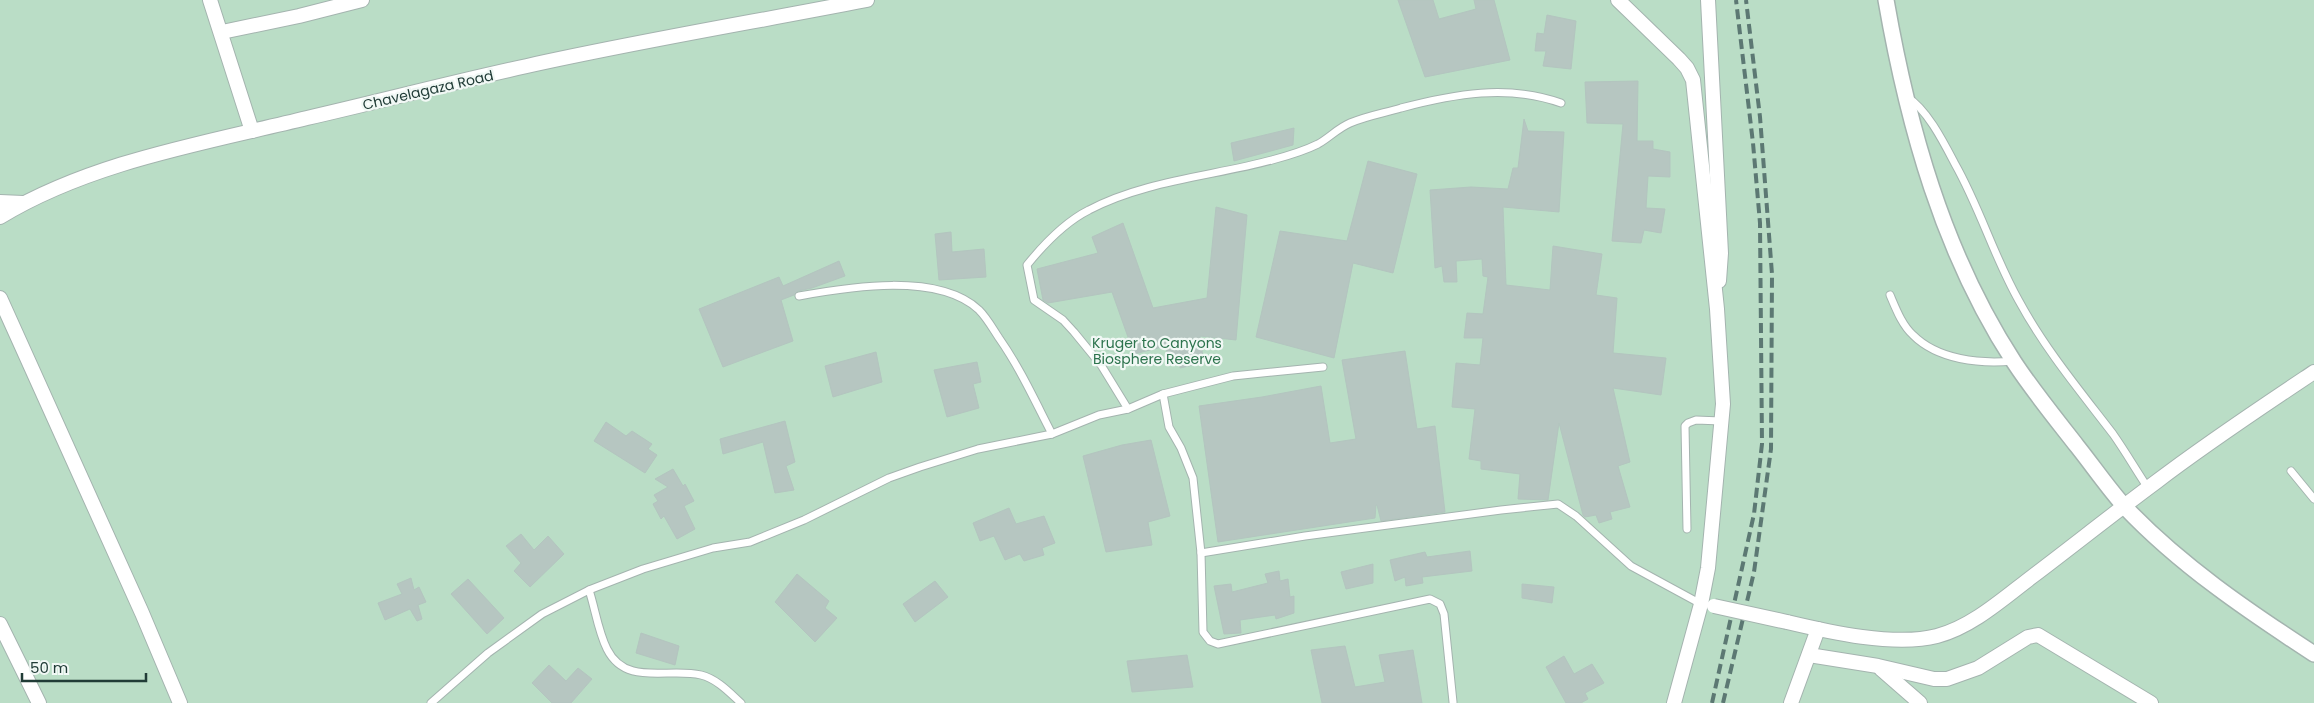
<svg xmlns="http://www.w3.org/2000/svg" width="2314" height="703" font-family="Poppins,sans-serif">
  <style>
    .green { fill: #baddc6 }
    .building { fill: #b6c6c1; stroke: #b3c5bf }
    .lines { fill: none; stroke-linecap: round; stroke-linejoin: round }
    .service-casing { stroke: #a4b4af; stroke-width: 9 }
    .minor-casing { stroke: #a4b4af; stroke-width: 16 }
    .tertiary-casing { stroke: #a4b4af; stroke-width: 18 }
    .service { stroke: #fff; stroke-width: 7 }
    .minor { stroke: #fff; stroke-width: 14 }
    .tertiary { stroke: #fff; stroke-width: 15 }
    .rail { stroke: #5c7873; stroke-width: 4; stroke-dasharray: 10 5; stroke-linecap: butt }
    .minor-bridge-casing { stroke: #a4b4af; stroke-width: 16; stroke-linecap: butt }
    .minor-bridge { stroke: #fff; stroke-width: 14 }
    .labels { text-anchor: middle; stroke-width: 4.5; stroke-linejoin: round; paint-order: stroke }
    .street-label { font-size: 14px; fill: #213c37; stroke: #f1f8f5 }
    .park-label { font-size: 14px; fill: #2c734d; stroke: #f1f8f5 }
  </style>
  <rect width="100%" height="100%" fill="#e1ece8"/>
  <!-- green -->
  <rect class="green" x="0" y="0" width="2314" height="703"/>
  <!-- building -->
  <g class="building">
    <polygon points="1398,0 1433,0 1439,19 1476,9 1474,0 1494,0 1510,60 1425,77"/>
    <polygon points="1547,15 1576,21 1571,69 1543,66 1546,51 1535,51 1537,33 1544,34"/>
    <polygon points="1638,81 1637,141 1653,141 1653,149 1670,152 1670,177 1648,176 1646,208 1665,209 1661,233 1644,230 1641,243 1612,241 1623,124 1587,123 1585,82"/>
    <polygon points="1524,119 1528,131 1564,132 1559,212 1503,207 1506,285 1550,290 1553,246 1602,254 1596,295 1617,298 1613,353 1666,358 1661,395 1613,388 1630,462 1618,466 1630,507 1610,512 1612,519 1599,523 1596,515 1585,517 1583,515 1559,423 1548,500 1518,499 1520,474 1481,469 1481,461 1469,459 1475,409 1452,407 1456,363 1480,365 1483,338 1464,338 1467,313 1483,314 1488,277 1483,276 1482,259 1456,261 1457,282 1444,282 1442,266 1435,268 1430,190 1471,187 1508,189 1513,168 1518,168"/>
    <polygon points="1294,128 1293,145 1234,161 1231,143"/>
    <polygon points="1368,161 1417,174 1393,273 1353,263 1334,358 1256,337 1280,231 1347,241"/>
    <polygon points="1216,207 1247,215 1236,340 1200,336 1203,358 1194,358 1193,365 1180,368 1180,362 1169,362 1166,346 1134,354 1112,292 1048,303 1043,300 1037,269 1098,253 1092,237 1123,223 1153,308 1207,298"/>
    <polygon points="951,232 952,252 984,249 986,277 939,280 935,234"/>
    <polygon points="839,261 845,276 812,288 798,291 794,295 781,300 793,341 723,367 699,309 779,277 783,286"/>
    <polygon points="1405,351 1417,429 1435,426 1445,512 1381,521 1377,505 1376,505 1375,518 1218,542 1199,406 1262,397 1321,386 1330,443 1356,439 1342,360"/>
    <polygon points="876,352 882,382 833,397 825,366"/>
    <polygon points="977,362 981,382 973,384 979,408 947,417 934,370"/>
    <polygon points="785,421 795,462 786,466 794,490 775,493 763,442 723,454 720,439"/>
    <polygon points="606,422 626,436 632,431 652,444 648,449 657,455 645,473 594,441"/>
    <polygon points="1151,440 1170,516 1148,522 1152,545 1106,552 1083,456 1122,445"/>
    <polygon points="673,469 683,486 685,484 694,501 684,506 695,529 677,539 664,516 661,519 653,504 658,501 654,495 668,487 655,479"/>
    <polygon points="1009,508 1016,524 1044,516 1055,543 1042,548 1044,555 1024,561 1020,554 1005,560 994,536 980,541 973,523"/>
    <polygon points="521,534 534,550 548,536 564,554 530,587 514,571 521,563 506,546"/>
    <polygon points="1470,551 1472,571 1422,577 1423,583 1406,586 1405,577 1395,581 1390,560 1425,552 1427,557"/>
    <polygon points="1373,564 1373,583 1346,589 1341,572"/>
    <polygon points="1279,571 1280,581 1288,579 1290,597 1294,596 1294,613 1276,619 1275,615 1240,620 1241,633 1224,634 1214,586 1231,584 1232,592 1268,583 1265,574"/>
    <polygon points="797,574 829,601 825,608 837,618 815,642 775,602"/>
    <polygon points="411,578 414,590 419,587 426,602 418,605 422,619 417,621 410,609 385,620 378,603 402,594 397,584"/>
    <polygon points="468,579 504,618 487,634 451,594"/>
    <polygon points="935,581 948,597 915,622 903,604"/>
    <polygon points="1522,584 1554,587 1552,603 1522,598"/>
    <polygon points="641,633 679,646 675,665 636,653"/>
    <polygon points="1345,646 1355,687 1385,682 1379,655 1413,650 1422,703 1322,703 1311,650"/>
    <polygon points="1187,655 1193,687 1132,692 1127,661"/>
    <polygon points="1564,656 1574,674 1592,664 1604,683 1585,693 1588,699 1581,703 1566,703 1546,667"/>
    <polygon points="549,665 566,681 578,668 592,679 571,703 552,703 532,683"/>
  </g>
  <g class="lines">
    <!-- service casing -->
    <g class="service-casing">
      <g id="service">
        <path d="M1907 97C1927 109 1944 143 1955 164 1980 208 1994 257 2019 301 2045 349 2080 391 2113 434 2125 451 2136 470 2148 488"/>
        <path d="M1890 295C1896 309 1902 325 1913 335 1938 360 1980 364 2013 361"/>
        <path d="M799 296C849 287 938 272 979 310 987 318 993 329 999 338 1020 368 1035 401 1052 434"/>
        <polyline points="1163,394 1233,376 1323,367"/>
        <path d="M1128 409 1101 365 1074 332 1063 320 1034 300 1027 265C1044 244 1065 222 1089 210 1143 181 1213 176 1272 160 1287 156 1304 151 1318 144 1329 138 1338 128 1350 123 1366 116 1384 113 1401 108 1454 94 1508 84 1561 103"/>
        <polyline points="2291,471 2314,499"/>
        <polyline points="1687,529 1685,426 1688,423 1696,420 1721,421"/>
        <polyline points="1201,553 1305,536 1501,510 1558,504 1576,516 1631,566 1701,604"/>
        <path d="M589 590C595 608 598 631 607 649 626 687 668 667 701 675 717 679 729 692 741 703"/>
        <polyline points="431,703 488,653 542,614 589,590 643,569 713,548 750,542 804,520 889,478 920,467 978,449 1052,434 1099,415 1128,409 1163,394 1169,427 1181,448 1193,478 1201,553 1203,632 1210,641 1218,644 1430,599 1440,604 1444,614 1453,702"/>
      </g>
    </g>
    <!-- minor casing -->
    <g class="minor-casing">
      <g id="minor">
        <polyline points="210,0 252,131"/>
        <polyline points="1618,0 1679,59 1687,68 1693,80 1717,309 1723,404 1708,568 1701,604 1674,703"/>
        <polyline points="1708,0 1721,253 1719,281"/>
        <polyline points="222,32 299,16 362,0"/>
        <polyline points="0,202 23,203"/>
        <path d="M0 217C90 162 205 143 307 118 381 101 453 82 527 66 639 41 754 22 867 0"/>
        <polyline points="0,298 142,613 180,703"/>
        <path d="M1787 622C1829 632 1895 647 1937 636 1972 627 2004 598 2033 576 2074 545 2114 513 2156 482 2207 443 2260 408 2314 372"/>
        <polyline points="0,624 39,703"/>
        <polyline points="1809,655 1878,666 1934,679 1947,679 1978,668 2028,637 2038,635 2151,703"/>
        <polyline points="1881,669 1920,703"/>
        <polyline points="1791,703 1818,629"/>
      </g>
    </g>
    <!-- tertiary casing -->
    <g class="tertiary-casing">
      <path id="tertiary" d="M1886 0C1908 126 1943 253 2014 362 2033 391 2056 419 2077 446 2093 466 2108 488 2125 507 2180 565 2248 611 2314 654"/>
    </g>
    <!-- service -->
    <use href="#service" class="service"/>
    <!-- minor -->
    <use href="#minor" class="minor"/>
    <!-- tertiary -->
    <use href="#tertiary" class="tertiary"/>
    <!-- rail -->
    <g class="rail">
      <polyline points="1712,703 1754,514 1762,444 1760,223 1753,143 1736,0"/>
      <polyline points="1723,703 1754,572 1771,449 1772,274 1760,117 1746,0"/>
    </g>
    <!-- minor-bridge casing -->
    <g class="minor-bridge-casing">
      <polyline id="minor-bridge" points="1714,606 1787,622"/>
    </g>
    <!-- minor-bridge -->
    <use href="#minor-bridge" class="minor-bridge"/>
  </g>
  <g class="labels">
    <!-- street labels -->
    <g class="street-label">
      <text transform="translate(428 90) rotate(-13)" y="5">Chavelagaza Road</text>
    </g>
    <!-- park labels -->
    <g class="park-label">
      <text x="1157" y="348">Kruger to Canyons<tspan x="1157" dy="16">Biosphere Reserve</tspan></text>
    </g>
  </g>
  <!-- scale -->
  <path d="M22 673v8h124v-8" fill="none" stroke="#213c37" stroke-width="2.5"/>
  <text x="30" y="673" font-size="15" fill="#213c37" stroke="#f1f8f5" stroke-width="4" paint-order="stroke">50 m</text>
</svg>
